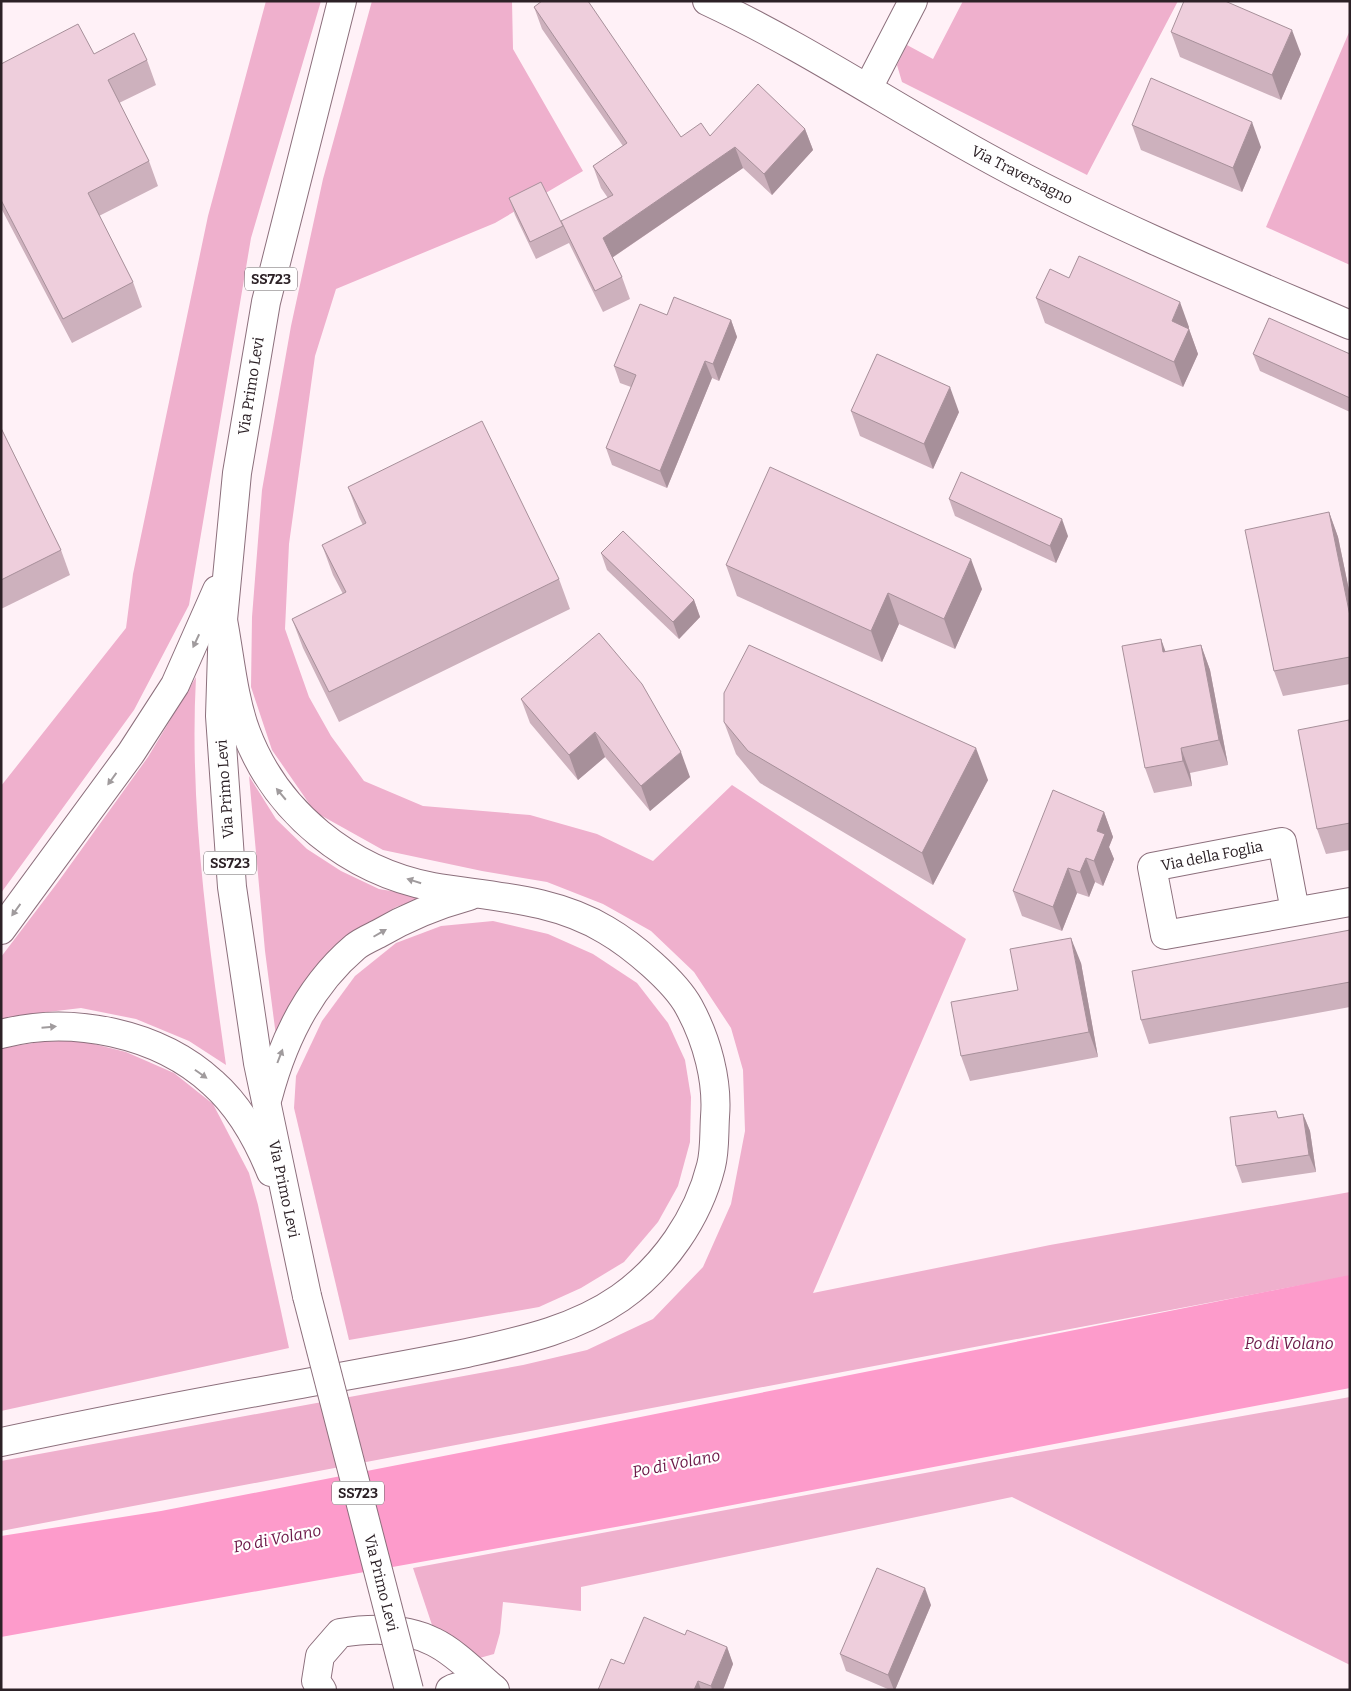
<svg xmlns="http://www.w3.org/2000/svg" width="1351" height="1691" font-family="Bitter,serif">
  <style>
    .green { fill: #efb0cd }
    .water { fill: #fd9bcb }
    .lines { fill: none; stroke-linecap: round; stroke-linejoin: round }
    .minor-casing { stroke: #8c6f7c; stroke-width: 30 }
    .primary-casing { stroke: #8c6f7c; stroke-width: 30 }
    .minor { stroke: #fff; stroke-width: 28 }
    .primary { stroke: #fff; stroke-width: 28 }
    .primary-bridge-casing { stroke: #8c6f7c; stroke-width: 30; stroke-linecap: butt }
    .primary-bridge { stroke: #fff; stroke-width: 28 }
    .wall { fill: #cdb1bd }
    .shaded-wall { fill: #a7909a }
    .building { fill: #eecedc; stroke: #a7909a }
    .oneway { fill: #a09b9d }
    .labels { text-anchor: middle; stroke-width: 4.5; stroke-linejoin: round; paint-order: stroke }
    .shield { fill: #fff; stroke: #6b6467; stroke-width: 1 }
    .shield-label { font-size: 14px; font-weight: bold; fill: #2c2126 }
    .street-label { font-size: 15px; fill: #2c2126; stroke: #fff }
    .water-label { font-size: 16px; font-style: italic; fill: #6c1848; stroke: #fff }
  </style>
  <rect width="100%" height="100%" fill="#fff1f7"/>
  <!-- green -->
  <g class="green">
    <polygon points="266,1 321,1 251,238 189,605 134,710 1,893 1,786 126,628 133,574 208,216"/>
    <polygon points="372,1 512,1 513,49 583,171 495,223 336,289 315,356 289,544 285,629 309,697 331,736 364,781 423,806 530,815 597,834 653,861 732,785 966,939 813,1293 1050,1245 1350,1192 1350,1276 1,1531 1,1461 523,1365 587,1350 653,1319 703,1267 731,1204 745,1131 743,1070 731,1028 694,972 651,931 603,904 547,882 482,871 383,850 315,812 272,750 251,687 252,617 262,490 291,326 323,179"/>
    <polygon points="963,1 1178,1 1087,175 902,82 897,65 907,45 933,59"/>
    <polygon points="1350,30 1350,265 1266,227"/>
    <path d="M196 677C189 807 208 936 226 1065L189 1041 136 1019 81 1008 31 1014 1 1021V957L58 882 148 757Z"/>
    <polygon points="249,776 276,819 307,849 341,871 379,889 427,897 396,907 345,939 276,1036 265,951"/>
    <polygon points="493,921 548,934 593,954 637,983 668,1023 685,1060 691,1097 690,1142 678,1186 658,1222 624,1262 581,1288 539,1307 349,1340 294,1108 296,1076 322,1021 355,976 396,943 441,926"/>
    <polygon points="78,1040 126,1052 174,1073 213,1104 249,1173 258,1205 289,1348 1,1411 1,1048 40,1042"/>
    <polygon points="1350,1397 1350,1665 1012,1497 581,1587 581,1611 503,1602 500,1633 494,1654 476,1659 432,1625 413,1568 1006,1458"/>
  </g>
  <!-- water -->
  <polygon class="water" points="1350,1275 1350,1388 638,1523 1,1637 1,1536 161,1511 505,1444"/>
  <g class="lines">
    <!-- minor casing -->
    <g class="minor-casing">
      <g id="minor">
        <path d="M707 1C812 50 907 116 1010 170 1119 228 1236 276 1350 325"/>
        <polyline points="868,88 913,1"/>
        <polyline points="1295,911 1282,842 1152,867 1165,935 1350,902"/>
        <path d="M322 1690 316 1681 320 1656 340 1633C370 1628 405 1627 434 1642 455 1652 477 1675 495 1690"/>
        <path d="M450 1690C461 1683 481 1688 494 1689"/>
      </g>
    </g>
    <!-- primary casing -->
    <g class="primary-casing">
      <g id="primary">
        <polyline points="1,930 131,753 175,685 217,590"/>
        <path d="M1 1034C71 1015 159 1033 213 1083 239 1106 258 1140 271 1172"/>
        <path d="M268 1097C283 1040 309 986 355 947 361 942 370 938 378 934 407 917 436 905 469 896"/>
        <polyline points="307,1296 258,1063 232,887 220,716 223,620 237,473 266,302 342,1"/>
        <path d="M1 1442C97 1422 193 1403 290 1386 349 1375 408 1365 467 1353 520 1341 574 1330 620 1298 664 1267 698 1218 711 1166 715 1151 714 1133 715 1117 718 1081 707 1040 689 1007 675 981 632 945 606 930 553 898 492 897 433 887 349 871 276 812 246 732 233 697 230 657 223 620"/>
      </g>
    </g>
    <!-- minor -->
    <use href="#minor" class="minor"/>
    <!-- primary -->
    <use href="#primary" class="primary"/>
    <!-- primary-bridge casing -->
    <g class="primary-bridge-casing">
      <polyline id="primary-bridge" points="307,1296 409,1690"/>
    </g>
    <!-- primary-bridge -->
    <use href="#primary-bridge" class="primary-bridge"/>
  </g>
  <!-- wall -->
  <g class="wall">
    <polygon points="534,7 681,137 710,136 805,129 813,150 772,195 743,168 612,258 622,277 630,299 603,312 569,243 536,259 515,215 509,198 563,226 608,198 601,188 593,166 623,146 542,29"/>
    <polygon points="1171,32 1301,54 1281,100 1180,57"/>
    <polygon points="94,54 147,60 156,85 119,103 149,161 158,186 99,216 133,282 142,307 72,343 1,208 1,64"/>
    <polygon points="1132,125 1261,147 1242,192 1141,150"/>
    <polygon points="1069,278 1189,327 1189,329 1198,354 1183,387 1045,323 1036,298"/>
    <polygon points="667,315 731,320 737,337 719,381 712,378 667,488 612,465 606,448 631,387 620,383 614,366"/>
    <polygon points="1253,354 1350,354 1350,412 1260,371"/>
    <polygon points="851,411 959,412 933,469 860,436"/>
    <polygon points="1,428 61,550 70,575 1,609"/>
    <polygon points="348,487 559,579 570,609 339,722 303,648 292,619 343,594 333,575 322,545 363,525 359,517"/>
    <polygon points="949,499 1068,536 1056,563 955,516"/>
    <polygon points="1329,512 1338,537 1350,595 1350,684 1283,696 1274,671"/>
    <polygon points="601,553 694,600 700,617 679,639 607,570"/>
    <polygon points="726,565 982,589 955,649 899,624 882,662 737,596"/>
    <polygon points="1161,639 1165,652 1201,645 1210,670 1228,765 1190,773 1192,786 1154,793 1145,768"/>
    <polygon points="521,699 690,777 650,811 605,757 578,780 530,723"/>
    <polygon points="724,722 988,780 933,885 760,783 736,754"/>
    <polygon points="1350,723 1350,850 1326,854 1317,829"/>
    <polygon points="1104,812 1113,837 1109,847 1114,859 1103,886 1095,882 1089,897 1077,893 1062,931 1022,916 1013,891"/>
    <polygon points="1350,930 1350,1007 1149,1044 1141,1020"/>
    <polygon points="1081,963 1098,1057 970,1081 961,1056 1018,990"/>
    <polygon points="1303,1114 1310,1131 1316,1172 1242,1183 1236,1166 1279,1118"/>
    <polygon points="931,1605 895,1690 890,1690 846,1671 840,1654"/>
    <polygon points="685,1635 727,1647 733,1664 723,1690 598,1690 624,1664"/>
  </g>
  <!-- shaded-wall -->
  <g class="shaded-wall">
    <polygon points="1292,30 1301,54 1281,100 1272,75"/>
    <polygon points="1252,122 1261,147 1242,192 1233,168"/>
    <polygon points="805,129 813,150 772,195 764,174"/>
    <polygon points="735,147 743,168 610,259 603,238"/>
    <polygon points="1180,302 1189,327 1181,346 1172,321"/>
    <polygon points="731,320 737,337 719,381 713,364"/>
    <polygon points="1189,329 1198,354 1183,387 1174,362"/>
    <polygon points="705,361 712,378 667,488 660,471"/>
    <polygon points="950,387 959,412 933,469 924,444"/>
    <polygon points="1329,512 1338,537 1350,595 1350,616"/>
    <polygon points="1062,519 1068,536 1056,563 1050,546"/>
    <polygon points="971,559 982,589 955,649 944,619"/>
    <polygon points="888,593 899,624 882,662 871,631"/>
    <polygon points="694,600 700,617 679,639 673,622"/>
    <polygon points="1161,639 1170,664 1163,652"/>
    <polygon points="1201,645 1210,670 1228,765 1219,740"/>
    <polygon points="595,732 605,757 578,780 569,755"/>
    <polygon points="976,748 988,780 933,885 922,853"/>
    <polygon points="1181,748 1190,773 1192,786 1183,761"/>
    <polygon points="681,752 690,777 650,811 641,786"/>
    <polygon points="1104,812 1113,837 1109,847 1114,859 1103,886 1094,861 1097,831"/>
    <polygon points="1086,858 1095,882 1089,897 1080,872"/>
    <polygon points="1068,868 1077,893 1062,931 1053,907"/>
    <polygon points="1071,938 1081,963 1098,1057 1089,1032"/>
    <polygon points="1303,1114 1310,1131 1316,1172 1309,1155"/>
    <polygon points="925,1588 931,1605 895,1690 894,1690 888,1675"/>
    <polygon points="727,1647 733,1664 723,1690 712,1690 711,1686"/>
    <polygon points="698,1681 701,1690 694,1690"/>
  </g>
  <!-- building -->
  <g class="building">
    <polygon points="542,1 588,1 681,137 701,123 710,136 758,84 805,129 764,174 735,147 603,238 622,277 595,291 561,221 613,195 593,166 627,143 534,7"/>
    <polygon points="1184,1 1225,1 1292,30 1272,75 1171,32"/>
    <polygon points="78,24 94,54 134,33 147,60 108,80 149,161 88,193 133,282 63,319 1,200 1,64"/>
    <polygon points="1151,78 1252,122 1233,168 1132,125"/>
    <polygon points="541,182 563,226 530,242 509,198"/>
    <polygon points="1079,256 1180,302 1172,321 1189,329 1174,362 1036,298 1050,269 1069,278"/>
    <polygon points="674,297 731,320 713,364 705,361 660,471 606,448 636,375 614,366 640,304 667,315"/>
    <polygon points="1269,318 1350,354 1350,398 1253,354"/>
    <polygon points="877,354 950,387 924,444 851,411"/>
    <polygon points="482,421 559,579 329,692 292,619 346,592 322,545 366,523 348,487"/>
    <polygon points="1,428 61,550 1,580"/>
    <polygon points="770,467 971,559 944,619 888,593 871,631 726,565"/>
    <polygon points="961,472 1062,519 1050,546 949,499"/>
    <polygon points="1329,512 1350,616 1350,657 1274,671 1245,530"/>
    <polygon points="623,531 694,600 673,622 601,553"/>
    <polygon points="599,633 642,684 681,752 641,786 595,732 569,755 521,699"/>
    <polygon points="1161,639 1163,652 1201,645 1219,740 1181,748 1183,761 1145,768 1122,646"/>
    <polygon points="749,645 976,748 922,853 748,751 724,722 724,693"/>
    <polygon points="1349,720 1350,726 1350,823 1317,829 1298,730"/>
    <polygon points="1053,790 1104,812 1097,831 1105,834 1094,861 1086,858 1080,872 1068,868 1053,907 1013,891"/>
    <polygon points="1350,930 1350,982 1141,1020 1132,971"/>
    <polygon points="1071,938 1089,1032 961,1056 951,1002 1018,990 1010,949"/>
    <polygon points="1276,1111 1278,1118 1303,1114 1309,1155 1236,1166 1230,1117"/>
    <polygon points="877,1568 925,1588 888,1675 840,1654"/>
    <polygon points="644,1617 685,1635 687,1630 727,1647 711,1686 698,1681 694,1690 598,1690 611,1659 624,1664"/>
  </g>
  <!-- one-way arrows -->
  <defs><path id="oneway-solid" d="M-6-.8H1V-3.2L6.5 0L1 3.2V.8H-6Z" transform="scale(1.25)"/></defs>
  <g class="oneway">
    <use href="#oneway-solid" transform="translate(196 641) rotate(115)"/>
    <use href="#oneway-solid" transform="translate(112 779) rotate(126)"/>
    <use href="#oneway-solid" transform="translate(281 794) rotate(-130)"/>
    <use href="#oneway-solid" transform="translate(414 881) rotate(-162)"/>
    <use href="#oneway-solid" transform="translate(16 910) rotate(126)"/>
    <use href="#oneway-solid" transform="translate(380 933) rotate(-30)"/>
    <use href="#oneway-solid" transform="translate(49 1027) rotate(-5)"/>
    <use href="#oneway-solid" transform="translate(280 1056) rotate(-69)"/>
    <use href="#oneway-solid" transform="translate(201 1074) rotate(35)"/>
  </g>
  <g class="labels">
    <!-- shield labels -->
    <g class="shield">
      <rect x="245" y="267.5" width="52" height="23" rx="4"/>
      <rect x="204" y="851.5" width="52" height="23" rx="4"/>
      <rect x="332" y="1481.5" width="52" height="23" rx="4"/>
    </g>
    <g class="shield-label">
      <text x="271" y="284">SS723</text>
      <text x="230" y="868">SS723</text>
      <text x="358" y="1498">SS723</text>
    </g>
    <!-- street labels -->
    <g class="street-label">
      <text transform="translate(1022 175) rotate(27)" y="5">Via Traversagno</text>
      <text transform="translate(251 386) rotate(-81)" y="5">Via Primo Levi</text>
      <text transform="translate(225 789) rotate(-94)" y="5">Via Primo Levi</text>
      <text transform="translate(1212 856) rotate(-11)" y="5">Via della Foglia</text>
      <text transform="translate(284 1189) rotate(78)" y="5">Via Primo Levi</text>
      <text transform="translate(381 1583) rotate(76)" y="5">Via Primo Levi</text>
    </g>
    <!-- water labels -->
    <g class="water-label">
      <text x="1289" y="1349">Po di Volano</text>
      <text transform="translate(676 1463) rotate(-11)" y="6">Po di Volano</text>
      <text transform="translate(277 1538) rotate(-11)" y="6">Po di Volano</text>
    </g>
  </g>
  <!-- border -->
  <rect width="1351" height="1691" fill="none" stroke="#2c2126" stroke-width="5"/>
</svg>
